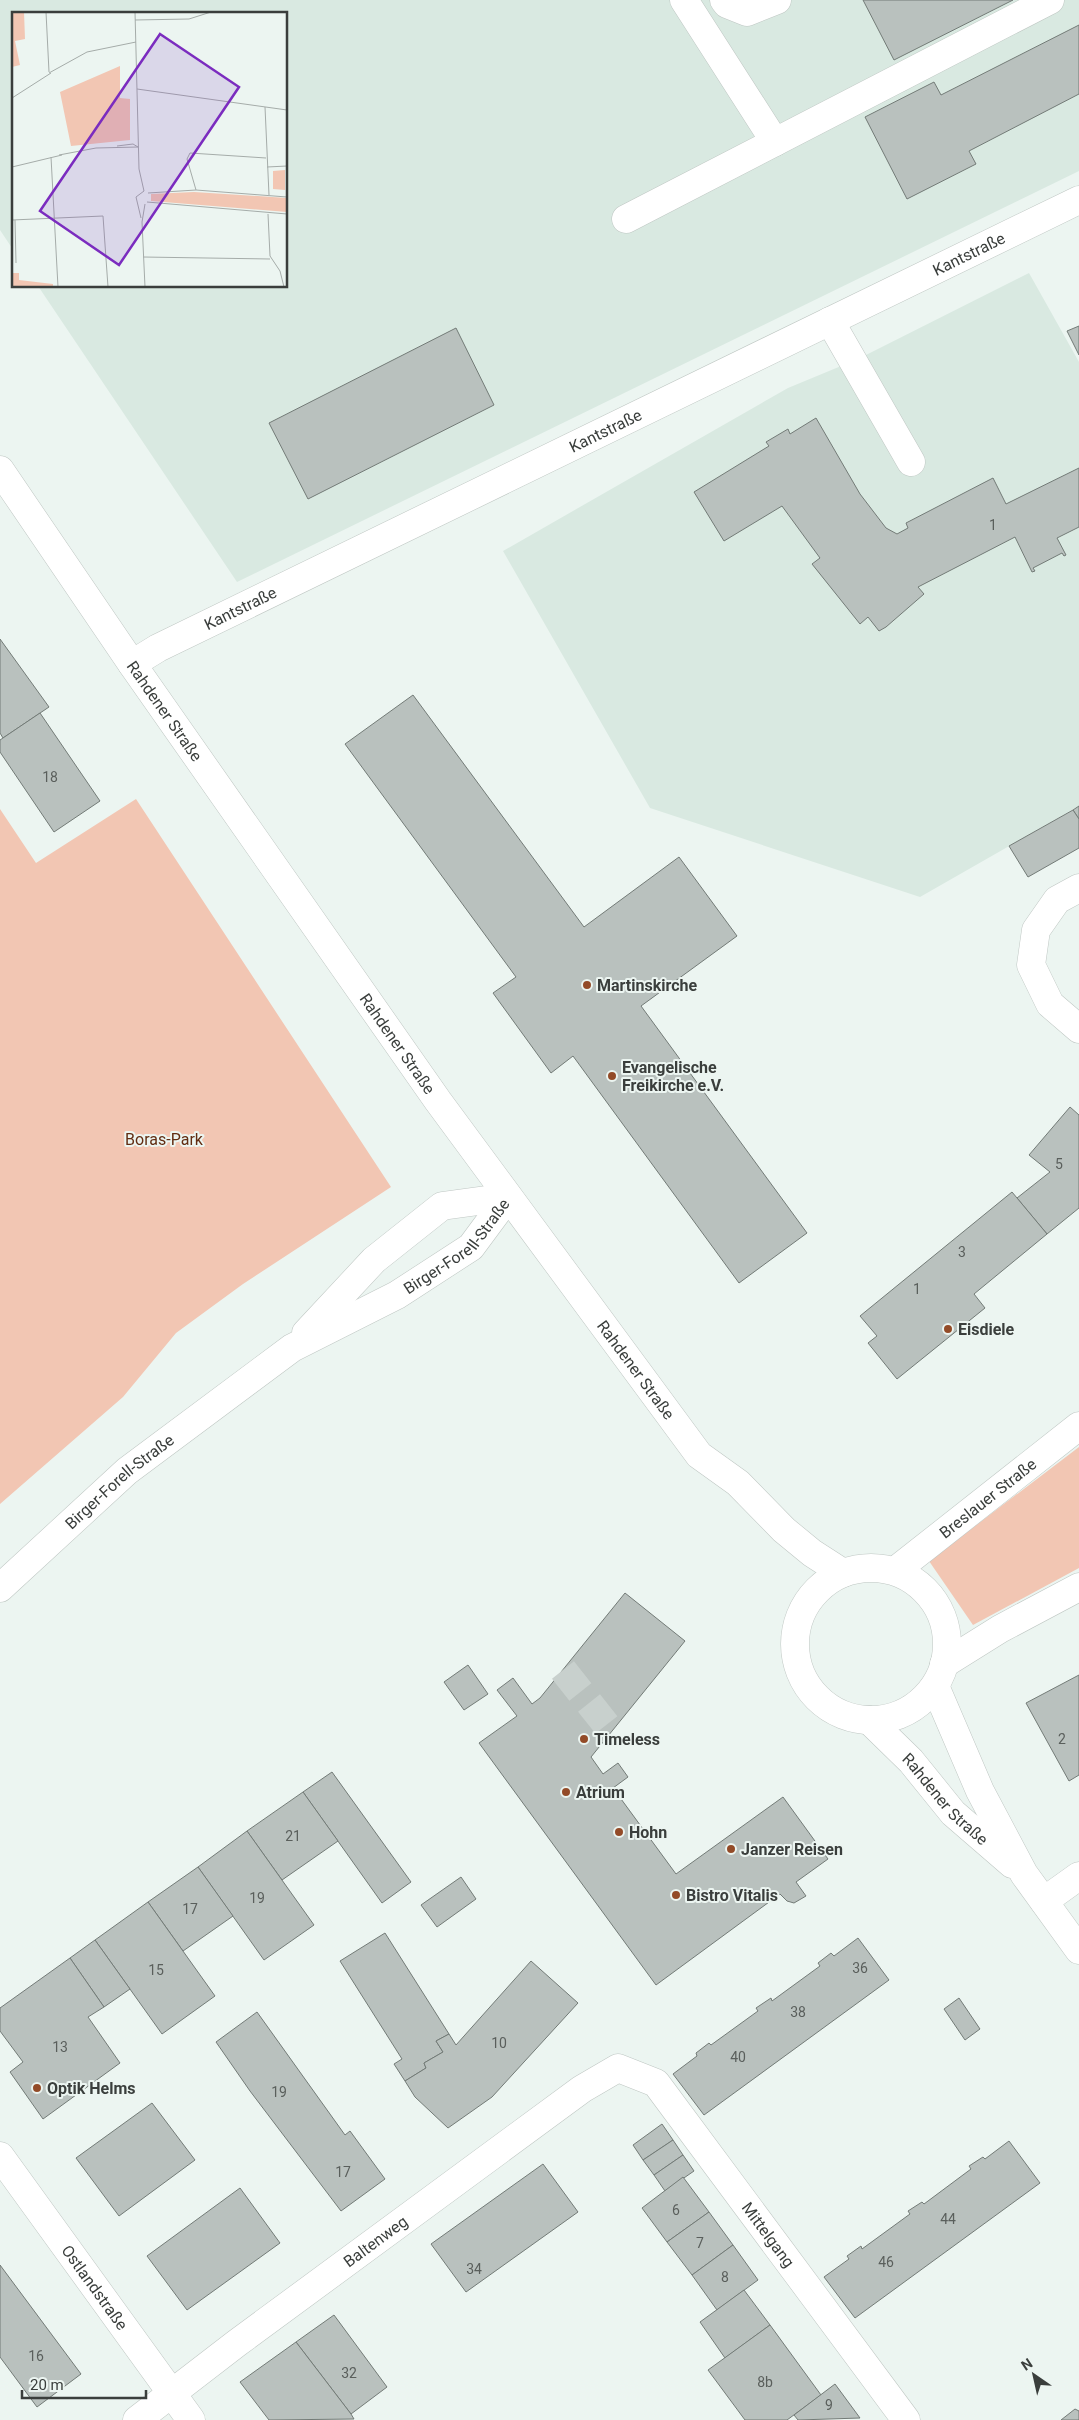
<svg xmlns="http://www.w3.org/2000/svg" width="1079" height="2420" font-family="Roboto,sans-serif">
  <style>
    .built { fill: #d9e9e1 }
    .green { fill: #f2c6b3 }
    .building { fill: #b9c1be; stroke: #737b77 }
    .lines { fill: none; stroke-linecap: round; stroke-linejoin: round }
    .minor-tunnel { stroke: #c8d0cd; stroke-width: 28; stroke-dasharray: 28 14; stroke-linecap: butt }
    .minor-casing { stroke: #bfc7c3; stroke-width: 29 }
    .minor { stroke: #fff; stroke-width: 28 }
    .poi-dot { fill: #934b28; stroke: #ecf5f1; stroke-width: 2 }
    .labels { text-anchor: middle; stroke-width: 4; stroke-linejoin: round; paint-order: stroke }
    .number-label { font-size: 14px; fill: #5a5f5c }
    .street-label { font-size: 16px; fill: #3a3e3c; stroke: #ecf5f1 }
    .poi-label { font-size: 16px; font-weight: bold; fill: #3a3e3c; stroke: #ecf5f1; text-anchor: start }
    .park-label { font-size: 16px; fill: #622d12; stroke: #ecf5f1 }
    .inset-road { fill: none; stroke: #a5aca9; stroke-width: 1 }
    .view { fill: #7b2cbf; fill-opacity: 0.15; stroke: #7b2cbf; stroke-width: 2.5 }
    .inset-edge { fill: none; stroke: #3a3e3c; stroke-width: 2.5 }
  </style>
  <rect width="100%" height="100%" fill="#ecf5f1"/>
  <!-- built -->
  <g class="built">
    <polygon points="0,0 1079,0 1079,171 237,582 38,286 286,286 286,14 14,14 14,251 0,230"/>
    <polygon points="1029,273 1079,362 1079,806 920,897 650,808 503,551 788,388 858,359"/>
  </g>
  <!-- green -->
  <g class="green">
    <polygon points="136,799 391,1187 243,1284 176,1333 123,1397 0,1504 0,809 36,863"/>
    <polygon points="1079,1447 1079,1568 973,1625 929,1561"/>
  </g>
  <!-- building -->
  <g class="building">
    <polygon points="863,0 1013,0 894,60"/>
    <polygon points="1079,25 1079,94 969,151 976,164 907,199 865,117 934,82 941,95"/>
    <polygon points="1079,326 1079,355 1067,331"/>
    <polygon points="456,328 494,405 308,499 269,423"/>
    <polygon points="816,418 860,494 886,528 897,534 908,528 906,523 993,478 1006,504 1079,468 1079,527 1057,538 1066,555 1064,556 1062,553 1033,568 1035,571 1032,572 1015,537 918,587 924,594 886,627 879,631 868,617 860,624 812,564 820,558 782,506 724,541 694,492 769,446 766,442 788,429 790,434"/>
    <polygon points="0,639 49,707 3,738 0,733"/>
    <polygon points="413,695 584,927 679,857 737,936 641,1006 807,1233 739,1283 573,1056 551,1073 493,993 516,977 345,744"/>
    <polygon points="40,713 100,801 54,832 0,752 0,740"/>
    <polygon points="1079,806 1079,819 1073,810"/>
    <polygon points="1073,810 1079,819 1079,848 1028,877 1009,846"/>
    <polygon points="1070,1107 1079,1115 1079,1208 1047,1234 1017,1198 1050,1172 1029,1155"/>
    <polygon points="1012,1192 1047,1234 974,1294 985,1308 897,1379 868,1343 877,1336 860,1316"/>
    <polygon points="625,1593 685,1641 591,1757 603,1774 618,1763 628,1777 613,1788 676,1874 783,1797 828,1859 796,1882 806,1896 794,1903 787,1901 780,1894 656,1985 479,1743 517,1716 497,1690 513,1678 532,1704 540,1698"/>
    <polygon points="468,1665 488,1694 464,1710 444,1682"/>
    <polygon points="1079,1675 1079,1775 1069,1781 1026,1703"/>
    <polygon points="332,1772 411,1882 382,1903 303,1792"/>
    <polygon points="303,1792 338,1841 282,1880 247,1831"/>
    <polygon points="247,1831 314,1925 264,1960 198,1867"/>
    <polygon points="198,1867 233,1916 183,1951 148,1902"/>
    <polygon points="461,1877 476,1899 437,1927 421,1905"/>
    <polygon points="148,1902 215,1996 162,2034 95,1940"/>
    <polygon points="385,1933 449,2034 436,2041 443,2052 424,2063 426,2068 405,2081 394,2064 402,2059 340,1961"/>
    <polygon points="858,1938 889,1980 704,2115 673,2074 697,2056 696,2053 709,2043 711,2045 758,2011 756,2008 771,1998 772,2001 820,1966 818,1963 831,1953 834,1956"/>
    <polygon points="95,1940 130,1989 104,2007 70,1958"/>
    <polygon points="70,1958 104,2007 88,2017 120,2063 43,2119 10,2072 23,2062 0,2031 0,2008"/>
    <polygon points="531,1961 578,2003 492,2097 448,2128 415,2097 405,2081 426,2068 424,2063 443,2052 436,2041 449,2034 456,2045"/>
    <polygon points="959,1998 980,2029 965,2040 944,2009"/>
    <polygon points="257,2012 345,2135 350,2131 385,2179 341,2211 250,2091 216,2042"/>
    <polygon points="152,2103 195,2160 119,2216 76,2158"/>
    <polygon points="662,2124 673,2140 643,2160 633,2145"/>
    <polygon points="673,2140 683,2155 654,2175 643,2160"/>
    <polygon points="1009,2141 1040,2183 855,2318 824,2277 849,2259 847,2256 861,2246 862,2249 910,2214 908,2211 922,2202 924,2204 971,2169 969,2166 983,2157 985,2159"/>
    <polygon points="683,2155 694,2171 665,2191 654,2175"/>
    <polygon points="543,2164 578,2212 466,2292 431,2244"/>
    <polygon points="683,2177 709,2212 667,2242 642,2208"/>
    <polygon points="240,2188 280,2243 187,2310 147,2256"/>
    <polygon points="709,2212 733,2245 692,2275 667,2242"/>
    <polygon points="733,2245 758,2280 717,2310 692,2275"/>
    <polygon points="0,2265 81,2374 37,2407 0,2357"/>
    <polygon points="744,2290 770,2325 725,2358 700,2322"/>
    <polygon points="334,2315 387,2387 351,2414 296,2342"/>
    <polygon points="770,2325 821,2395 787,2420 745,2420 708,2370"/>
    <polygon points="296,2342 351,2414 354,2419 269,2420 240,2382"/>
    <polygon points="835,2384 860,2418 798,2420 794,2415"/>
    <polygon points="1075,2409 1079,2411 1079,2420 1061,2420"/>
  </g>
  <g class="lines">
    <!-- minor-tunnel -->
    <polyline class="minor-tunnel" points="563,1670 612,1732"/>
    <!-- minor casing -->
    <g class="minor-casing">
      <g id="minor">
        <polyline points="684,0 775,142"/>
        <polyline points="724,0 727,4 747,12 777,0"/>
        <polyline points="626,219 1050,0"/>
        <polyline points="830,321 911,462"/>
        <path id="s1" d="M0 470 132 664 438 1101 699 1455 738 1483 784 1530 812 1553 843 1573"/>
        <path id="s2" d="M132 664 158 648 1079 200"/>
        <polyline points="1079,888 1057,900 1036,930 1031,965 1050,1004 1079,1029"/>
        <polyline points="306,1333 374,1260 442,1206 508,1197"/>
        <circle cx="871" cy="1644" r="76"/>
        <path id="s3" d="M895 1571 1079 1426"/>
        <path id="s4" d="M0 1588 127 1471 292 1348 397 1295 471 1247 508 1197"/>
        <polyline points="944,1664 1000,1629 1079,1587"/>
        <polyline points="935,1686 980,1791 1024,1874 1079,1950"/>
        <path id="s5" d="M869 1720 911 1761 953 1813 1012 1864"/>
        <polyline points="1044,1901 1079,1876"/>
        <path id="s6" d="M0 2156 191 2420"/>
        <path id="s7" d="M137 2420 237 2343 582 2089 618 2068 656 2083 906 2420"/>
      </g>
    </g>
    <!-- minor -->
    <use href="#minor" class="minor"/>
  </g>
  <!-- markers -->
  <g class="poi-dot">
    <circle cx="587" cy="985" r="5"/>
    <circle cx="612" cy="1076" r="5"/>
    <circle cx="948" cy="1329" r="5"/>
    <circle cx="584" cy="1739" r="5"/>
    <circle cx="566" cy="1792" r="5"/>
    <circle cx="619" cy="1832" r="5"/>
    <circle cx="731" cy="1849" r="5"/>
    <circle cx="676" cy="1895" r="5"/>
    <circle cx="37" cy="2088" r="5"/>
  </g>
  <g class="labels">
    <!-- number labels -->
    <g class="number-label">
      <text x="993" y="530">1</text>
      <text x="50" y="782">18</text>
      <text x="1059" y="1169">5</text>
      <text x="962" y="1257">3</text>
      <text x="917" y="1294">1</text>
      <text x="1062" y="1744">2</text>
      <text x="293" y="1841">21</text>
      <text x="257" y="1903">19</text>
      <text x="190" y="1914">17</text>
      <text x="860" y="1973">36</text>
      <text x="156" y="1975">15</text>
      <text x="798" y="2017">38</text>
      <text x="499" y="2048">10</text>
      <text x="60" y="2052">13</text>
      <text x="738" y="2062">40</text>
      <text x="279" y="2097">19</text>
      <text x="343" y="2177">17</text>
      <text x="676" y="2215">6</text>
      <text x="948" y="2224">44</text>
      <text x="700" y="2248">7</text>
      <text x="886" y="2267">46</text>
      <text x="474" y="2274">34</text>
      <text x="725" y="2282">8</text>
      <text x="36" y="2361">16</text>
      <text x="349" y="2378">32</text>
      <text x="765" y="2387">8b</text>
      <text x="829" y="2410">9</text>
    </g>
    <!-- street labels -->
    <g class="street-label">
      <text dy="6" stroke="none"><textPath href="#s2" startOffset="932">Kantstraße</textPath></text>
      <text dy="6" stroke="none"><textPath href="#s2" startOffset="528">Kantstraße</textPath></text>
      <text dy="6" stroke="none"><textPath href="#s2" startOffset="122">Kantstraße</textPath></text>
      <text dy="6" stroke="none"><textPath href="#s1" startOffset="292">Rahdener Straße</textPath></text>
      <text dy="6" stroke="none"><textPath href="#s1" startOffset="698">Rahdener Straße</textPath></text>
      <text dy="6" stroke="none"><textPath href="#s4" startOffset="574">Birger-Forell-Straße</textPath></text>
      <text dy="6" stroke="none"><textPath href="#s1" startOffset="1102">Rahdener Straße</textPath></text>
      <text dy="6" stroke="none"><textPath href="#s4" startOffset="160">Birger-Forell-Straße</textPath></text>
      <text dy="6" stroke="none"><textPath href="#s3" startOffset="118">Breslauer Straße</textPath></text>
      <text dy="6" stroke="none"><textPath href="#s5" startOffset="110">Rahdener Straße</textPath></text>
      <text dy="6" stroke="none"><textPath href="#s7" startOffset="826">Mittelgang</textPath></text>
      <text dy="6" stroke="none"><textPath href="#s7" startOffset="298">Baltenweg</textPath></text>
      <text dy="6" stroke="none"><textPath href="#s6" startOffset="162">Ostlandstraße</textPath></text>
    </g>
    <!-- poi labels -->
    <g class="poi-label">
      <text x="597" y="991">Martinskirche</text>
      <text x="622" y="1073">Evangelische<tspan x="622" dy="18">Freikirche e.V.</tspan></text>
      <text x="958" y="1335">Eisdiele</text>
      <text x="594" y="1745">Timeless</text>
      <text x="576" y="1798">Atrium</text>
      <text x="629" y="1838">Hohn</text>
      <text x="741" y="1855">Janzer Reisen</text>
      <text x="686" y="1901">Bistro Vitalis</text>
      <text x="47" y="2094">Optik Helms</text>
    </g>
    <!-- park labels -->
    <g class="park-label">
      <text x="164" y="1145">Boras-Park</text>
    </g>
  </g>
  <!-- overview -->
  <g transform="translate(12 12)">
    <rect width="275" height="275" fill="#ecf5f1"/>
    <path d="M0 0H12L13 27 3 29 8 53 0 55ZM108 54V86L118 87V128L59 134 48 80ZM273 158V178L261 177V159ZM182 180 275 186V200L139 189V182ZM0 261H7V268L41 272V275H0Z" fill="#f2c6b3"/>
    <path class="inset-road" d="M34 0 37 60M123 0 127 157 132 179M123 8 177 7 199 0M37 61 75 40 124 30M125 77 275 98M0 86 39 61M253 95 257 183M105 134 121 132 126 135M47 143 84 136 126 135M39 145 46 275M0 155 50 143M255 155 275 154M184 178 175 147 178 141 254 146M136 181 184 178 275 185M135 190 275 202M133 192 130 210 133 275M256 202 258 244 268 259 272 275M129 206 124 185 132 179M0 208 91 204 96 275M3 208 4 251M131 245 258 247"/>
    <path class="view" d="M148 22 227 75 107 253 28 199Z"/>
    <rect width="275" height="275" class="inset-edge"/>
  </g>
  <!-- north arrow -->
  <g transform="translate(1034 2375) rotate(326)" stroke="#ecf5f1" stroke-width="4" paint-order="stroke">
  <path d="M0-4L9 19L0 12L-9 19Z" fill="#3a3e3c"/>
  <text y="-8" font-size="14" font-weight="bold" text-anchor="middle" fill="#3a3e3c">N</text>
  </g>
  <!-- scale -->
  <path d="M22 2390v8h124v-8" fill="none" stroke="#3a3e3c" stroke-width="2.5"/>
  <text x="30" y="2390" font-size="15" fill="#3a3e3c" stroke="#ecf5f1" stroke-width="4" paint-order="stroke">20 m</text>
</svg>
